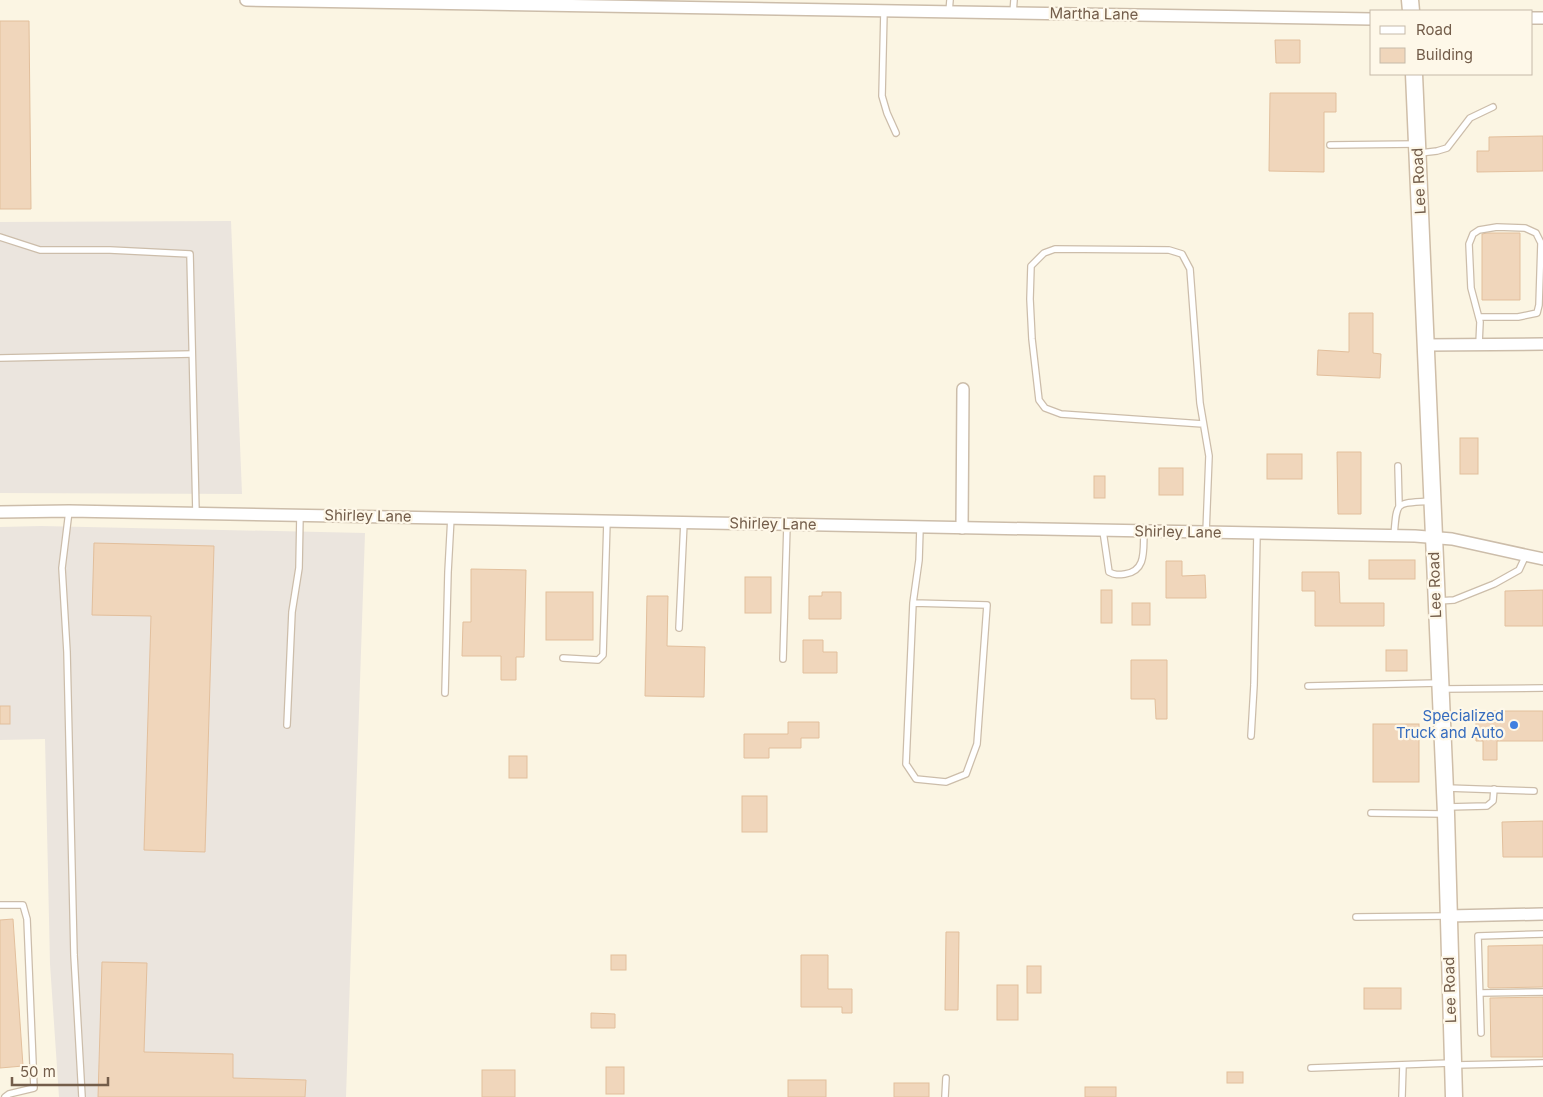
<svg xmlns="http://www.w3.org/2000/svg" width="1543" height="1097" font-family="Inter,sans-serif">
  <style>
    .industrial { fill: #ebe5de }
    .building { fill: #f0d6bb; stroke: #e2bf9c }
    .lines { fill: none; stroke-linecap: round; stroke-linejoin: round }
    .lane-casing { stroke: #ccbdaa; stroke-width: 8 }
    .street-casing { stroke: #ccbdaa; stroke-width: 14 }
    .secondary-casing { stroke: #cfbea8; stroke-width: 19 }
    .lane { stroke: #fff; stroke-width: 5.5 }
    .street { stroke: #fff; stroke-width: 11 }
    .secondary { stroke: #fff; stroke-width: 16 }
    .shop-dot { fill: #3f7fe0; stroke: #fef8e9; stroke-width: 2 }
    .labels { text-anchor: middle; stroke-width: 4.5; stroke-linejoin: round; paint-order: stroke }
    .street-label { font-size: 15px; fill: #735d4a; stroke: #fef8e9 }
    .shop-label { font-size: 15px; fill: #366cbe; stroke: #fef8e9; text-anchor: end }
  </style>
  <rect width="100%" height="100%" fill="#fbf5e3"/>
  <!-- industrial -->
  <g class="industrial">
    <polygon points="231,221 242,494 0,493 0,222"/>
    <polygon points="41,526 365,533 346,1097 59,1097 50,964 45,739 0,740 0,527"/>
  </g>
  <!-- building -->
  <g class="building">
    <polygon points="0,21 29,21 31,209 0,209"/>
    <polygon points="1275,40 1300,40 1300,63 1276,63"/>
    <polygon points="1270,93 1336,93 1336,112 1324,112 1324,172 1269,171"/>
    <polygon points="1543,136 1543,171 1477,172 1477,151 1489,151 1489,137"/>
    <polygon points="1487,233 1520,233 1520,300 1482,300 1482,234"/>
    <polygon points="1349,313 1373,313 1373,353 1381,354 1380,378 1317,375 1318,350 1349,352"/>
    <rect x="1460" y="438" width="18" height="36"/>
    <polygon points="1337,452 1361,452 1361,514 1338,514"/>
    <rect x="1267" y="454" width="35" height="25"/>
    <rect x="1159" y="468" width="24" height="27"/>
    <rect x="1094" y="476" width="11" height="22"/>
    <polygon points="94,543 214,546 205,852 144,850 151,616 92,615"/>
    <rect x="1369" y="560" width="46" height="19"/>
    <polygon points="1166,561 1182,561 1182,576 1205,575 1206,598 1166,598"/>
    <polygon points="471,569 526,570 524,657 516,657 516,680 501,680 501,656 462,656 463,622 471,622"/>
    <polygon points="1302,572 1339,572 1340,603 1384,603 1384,626 1315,626 1315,591 1302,591"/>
    <rect x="745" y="577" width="26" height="36"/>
    <rect x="1101" y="590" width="11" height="33"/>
    <polygon points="1543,590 1543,626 1505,626 1505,591"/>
    <rect x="546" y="592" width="47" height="48"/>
    <polygon points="822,592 841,592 841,619 809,619 809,596 822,596"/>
    <polygon points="647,596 668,596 667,646 705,647 704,697 645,696"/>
    <rect x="1132" y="603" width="18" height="22"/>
    <polygon points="803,640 823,640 823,652 837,652 837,673 803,673"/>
    <rect x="1386" y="650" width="21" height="21"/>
    <polygon points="1131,660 1167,660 1167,719 1156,719 1155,699 1131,699"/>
    <rect x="0" y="706" width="10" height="18"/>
    <polygon points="1476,711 1543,711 1543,741 1497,741 1497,760 1483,760 1483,741 1476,741"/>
    <polygon points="788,722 819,722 819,738 801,738 801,748 769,748 769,758 744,758 744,734 788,734"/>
    <rect x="1373" y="724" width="46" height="58"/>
    <rect x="509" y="756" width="18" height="22"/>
    <rect x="742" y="796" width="25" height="36"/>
    <polygon points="1543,821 1543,857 1503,857 1502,822"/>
    <polygon points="13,919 23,1066 0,1068 0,920"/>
    <polygon points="946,932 959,932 958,1010 945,1010"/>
    <polygon points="1543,945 1543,987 1490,988 1488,987 1488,946"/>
    <rect x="611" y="955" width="15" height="15"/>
    <polygon points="801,955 828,955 828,989 852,989 852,1013 842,1013 842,1007 801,1007"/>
    <polygon points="102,962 147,963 144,1052 233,1054 233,1078 306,1080 305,1097 98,1097"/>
    <rect x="1027" y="966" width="14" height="27"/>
    <rect x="997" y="985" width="21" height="35"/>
    <rect x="1364" y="988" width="37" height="21"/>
    <polygon points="1543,997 1543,1057 1491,1057 1490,998"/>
    <polygon points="591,1013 615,1014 615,1028 591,1028"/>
    <rect x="606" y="1067" width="18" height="27"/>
    <rect x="482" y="1070" width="33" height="27"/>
    <rect x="1227" y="1072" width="16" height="11"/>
    <rect x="788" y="1080" width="38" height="17"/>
    <rect x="894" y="1083" width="35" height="14"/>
    <rect x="1085" y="1087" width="31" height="10"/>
  </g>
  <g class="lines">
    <!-- lane casing -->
    <g class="lane-casing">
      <g id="lane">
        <polyline points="884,11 882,96 887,113 896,133"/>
        <polyline points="949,12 950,0"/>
        <polyline points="1013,13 1014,0"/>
        <polyline points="1330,145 1416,144"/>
        <polyline points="1420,153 1437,151 1447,148 1470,118 1493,107"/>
        <polyline points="0,237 40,250 110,250 190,254 196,513"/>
        <polyline points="1479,317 1518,317 1537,313 1539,305 1541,243 1536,233 1525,228 1497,227 1479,230 1473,234 1469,244 1471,288 1480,322 1479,344"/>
        <polyline points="0,358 192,354"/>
        <polyline points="1203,424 1061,414 1045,408 1039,400 1032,339 1030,299 1031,266 1044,253 1055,249 1169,250 1182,254 1190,269 1200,403 1209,456 1206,533"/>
        <polyline points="1398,466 1399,505"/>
        <polyline points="69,511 62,568 67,652 74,955 82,1097"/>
        <path d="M1103 531 1109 572C1115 575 1118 575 1125 574 1147 571 1143 549 1144 532"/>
        <path d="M1394 536C1397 499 1395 504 1432 501"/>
        <polyline points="1438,601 1454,600 1494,584 1519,570 1526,555"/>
        <polyline points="913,603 987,605 977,744 966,774 946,782 916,779 906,764 913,603 919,560 920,528"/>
        <polyline points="679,628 684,522"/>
        <polyline points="563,658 598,660 603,655 607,521"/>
        <polyline points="783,659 787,525"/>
        <polyline points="1308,686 1439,683"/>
        <polyline points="1442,689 1543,688"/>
        <polyline points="445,693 448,572 451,517"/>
        <polyline points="287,725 292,612 299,568 300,515"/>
        <polyline points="1251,736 1254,685 1257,534"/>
        <polyline points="1447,788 1534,791"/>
        <polyline points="1447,807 1487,806 1493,801 1494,789"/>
        <polyline points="1371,813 1444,814"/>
        <polyline points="0,905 23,905 27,919 34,1088 9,1094 5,1097"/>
        <polyline points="1356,917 1448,916"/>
        <polyline points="1480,993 1543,992"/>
        <polyline points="1481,1033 1478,936 1543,934"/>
        <polyline points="1455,1065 1543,1063"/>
        <polyline points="1311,1068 1451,1063"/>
        <polyline points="945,1097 946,1078"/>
        <polyline points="1402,1097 1403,1065"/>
      </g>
    </g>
    <!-- street casing -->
    <g class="street-casing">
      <g id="street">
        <polyline points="246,0 1372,19"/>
        <polyline points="1532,18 1543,18"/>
        <polyline points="1426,345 1543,344"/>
        <polyline points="0,512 69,511 1415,536 1452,539 1543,559"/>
        <polyline points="962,528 963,389"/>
        <polyline points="1448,916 1543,914"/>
      </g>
    </g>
    <!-- secondary casing -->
    <g class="secondary-casing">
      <g id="secondary">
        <polyline points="1410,0 1411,11"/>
        <polyline points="1414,74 1446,814 1454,1097"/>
      </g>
    </g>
    <!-- lane -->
    <use href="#lane" class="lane"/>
    <!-- street -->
    <use href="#street" class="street"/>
    <!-- secondary -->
    <use href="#secondary" class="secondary"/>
  </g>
  <!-- markers -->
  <circle class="shop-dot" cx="1514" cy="725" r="5"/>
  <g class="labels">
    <!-- street labels -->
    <g class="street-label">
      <text transform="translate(1094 14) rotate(1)" y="5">Martha Lane</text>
      <text transform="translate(1419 181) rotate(-93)" y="5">Lee Road</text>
      <text transform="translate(368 516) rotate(1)" y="5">Shirley Lane</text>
      <text transform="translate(773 524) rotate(1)" y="5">Shirley Lane</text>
      <text transform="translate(1178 532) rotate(1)" y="5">Shirley Lane</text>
      <text transform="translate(1435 585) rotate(-92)" y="5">Lee Road</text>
      <text transform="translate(1450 990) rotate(-92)" y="5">Lee Road</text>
    </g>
    <!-- shop labels -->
    <g class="shop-label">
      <text x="1504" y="721">Specialized<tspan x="1504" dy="17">Truck and Auto</tspan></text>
    </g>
  </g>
  <!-- legend -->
  <rect x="1370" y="10" width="162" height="65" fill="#fef8e9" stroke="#c6baa9"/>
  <rect x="1380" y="26" width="25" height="8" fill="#ffffff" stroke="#c6baa9"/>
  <text x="1416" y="35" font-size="15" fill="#735d4a">Road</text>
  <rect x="1380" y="48" width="25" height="15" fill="#f0d6bb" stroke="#c6baa9"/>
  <text x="1416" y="60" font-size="15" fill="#735d4a">Building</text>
  <!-- scale -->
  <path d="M12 1077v8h96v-8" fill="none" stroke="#735d4a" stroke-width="2.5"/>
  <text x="20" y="1077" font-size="15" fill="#735d4a" stroke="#fef8e9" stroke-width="4" paint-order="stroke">50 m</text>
</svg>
